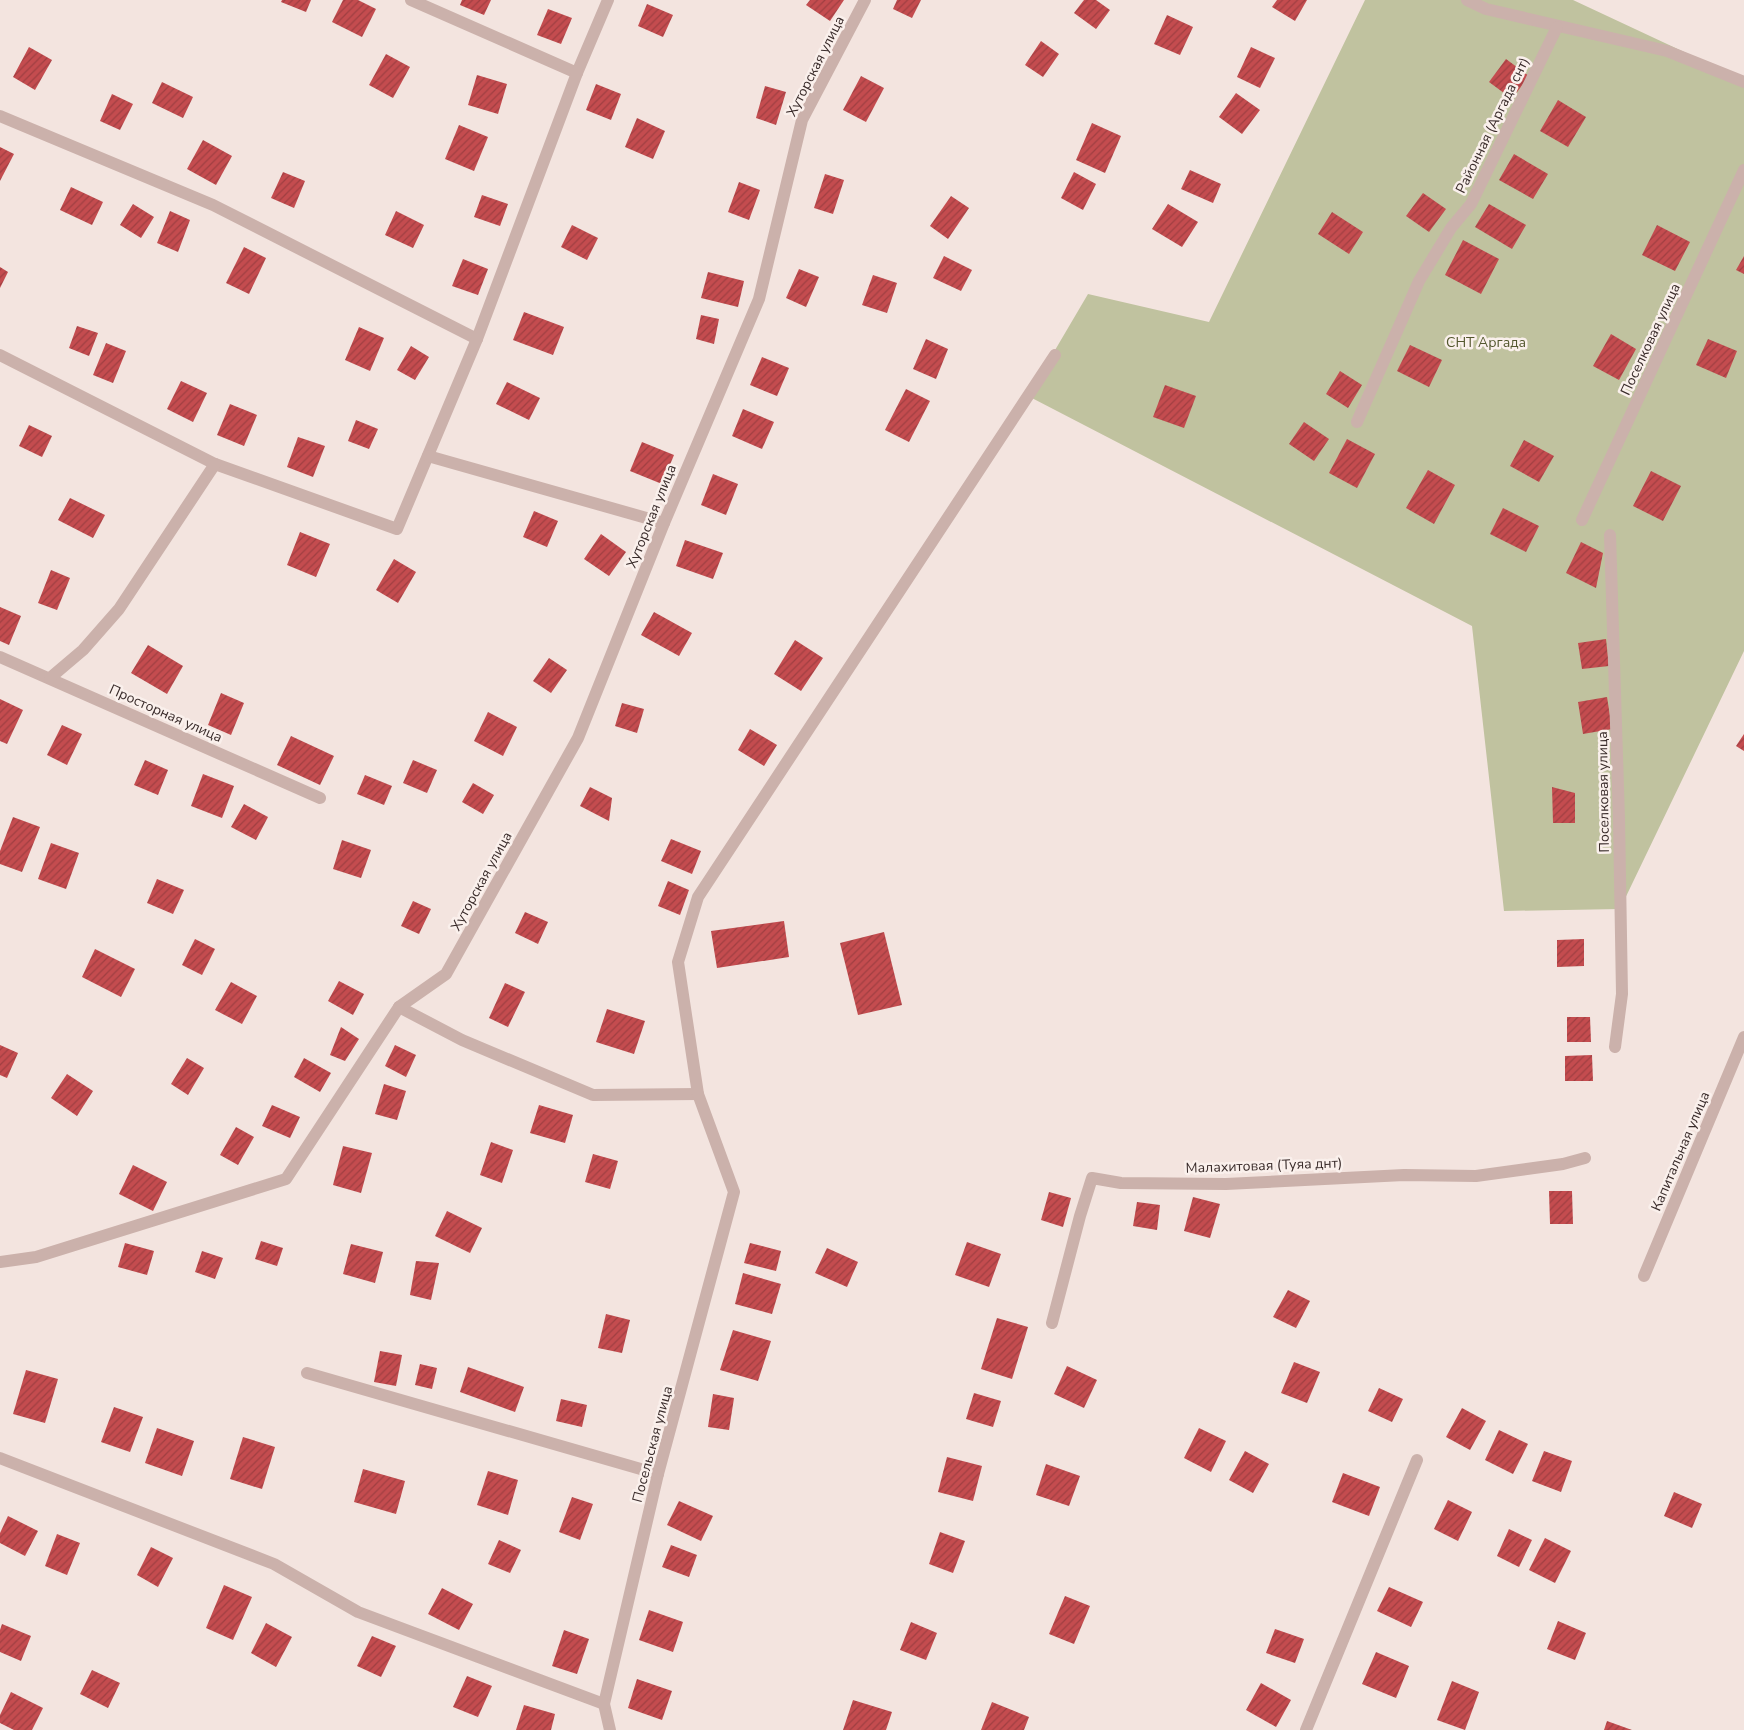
<svg xmlns="http://www.w3.org/2000/svg" width="1744" height="1730" font-family="'Nunito Sans',sans-serif">
  <style>
    .green { fill: #c0c29f }
    .building { fill: url(#building-hatch) }
    .lines { fill: none; stroke-linecap: round; stroke-linejoin: round }
    .minor { stroke: #cbb1ab; stroke-width: 12 }
    .labels { text-anchor: middle; stroke-width: 5; stroke-linejoin: round; paint-order: stroke }
    .street-label { font-size: 14px; fill: #392b2a; stroke: #faf0ec }
    .park-label { font-size: 14px; fill: #53572e; stroke: #faf0ec }
  </style>
  <defs>
    <pattern id="building-hatch" width="6" height="6" patternUnits="userSpaceOnUse" patternTransform="scale(1.25)"><rect width="6" height="6" fill="#c44c4f"/><path d="M-1 1l2-2M0 6l6-6M5 7l2-2" fill="none" stroke="#a03f42"/></pattern>
  </defs>
  <rect width="100%" height="100%" fill="#f3e4df"/>
  <!-- green -->
  <polygon class="green" points="1365,0 1573,0 1744,80 1744,651 1620,909 1504,911 1472,626 1028,396 1088,294 1209,322"/>
  <!-- building -->
  <g class="building">
    <polygon points="282,0 311,0 306,12 281,2"/>
    <polygon points="343,0 358,0 376,9 362,37 332,22"/>
    <polygon points="462,0 491,0 484,15 460,5"/>
    <polygon points="810,0 844,0 830,21 806,5"/>
    <polygon points="897,0 921,0 912,18 893,9"/>
    <polygon points="1084,0 1096,0 1110,10 1096,29 1074,13"/>
    <polygon points="1277,0 1307,0 1295,21 1272,7"/>
    <polygon points="647,4 673,15 663,37 638,26"/>
    <polygon points="548,9 572,18 561,44 537,35"/>
    <polygon points="1167,15 1193,27 1180,55 1154,44"/>
    <polygon points="1041,41 1059,54 1043,77 1025,65"/>
    <polygon points="29,47 52,60 35,90 13,77"/>
    <polygon points="1251,47 1275,58 1260,88 1237,77"/>
    <polygon points="386,54 410,67 393,98 369,85"/>
    <polygon points="1506,59 1529,76 1512,99 1489,82"/>
    <polygon points="477,75 507,84 498,114 468,105"/>
    <polygon points="861,76 884,88 866,122 843,110"/>
    <polygon points="162,82 193,97 183,118 152,103"/>
    <polygon points="596,84 621,94 611,120 586,110"/>
    <polygon points="765,86 786,92 776,125 756,118"/>
    <polygon points="1236,93 1260,110 1242,134 1219,117"/>
    <polygon points="112,94 133,104 120,130 100,121"/>
    <polygon points="1558,100 1586,117 1568,147 1540,131"/>
    <polygon points="637,118 665,131 653,159 625,147"/>
    <polygon points="1092,123 1121,136 1105,173 1076,160"/>
    <polygon points="459,125 488,137 474,171 445,159"/>
    <polygon points="203,140 232,156 216,185 187,169"/>
    <polygon points="0,147 14,154 0,181"/>
    <polygon points="1514,154 1548,174 1533,199 1499,180"/>
    <polygon points="1190,170 1221,184 1213,203 1181,189"/>
    <polygon points="283,172 305,181 294,208 271,198"/>
    <polygon points="1074,172 1096,184 1083,210 1061,198"/>
    <polygon points="825,174 844,180 833,214 814,208"/>
    <polygon points="739,182 760,190 749,220 728,212"/>
    <polygon points="71,187 103,202 92,225 60,210"/>
    <polygon points="1423,193 1446,209 1429,232 1406,216"/>
    <polygon points="482,195 508,204 500,226 474,217"/>
    <polygon points="951,196 969,208 948,239 930,226"/>
    <polygon points="133,204 154,217 141,238 120,225"/>
    <polygon points="1168,204 1198,222 1182,247 1152,229"/>
    <polygon points="1489,204 1526,225 1512,249 1475,227"/>
    <polygon points="170,211 190,220 178,252 157,243"/>
    <polygon points="396,211 424,225 413,248 385,235"/>
    <polygon points="1332,212 1363,232 1349,254 1318,234"/>
    <polygon points="572,225 598,238 587,260 561,247"/>
    <polygon points="1657,225 1690,242 1675,271 1642,255"/>
    <polygon points="1463,240 1499,259 1481,294 1445,275"/>
    <polygon points="244,247 266,258 249,294 226,283"/>
    <polygon points="944,256 972,270 961,291 933,278"/>
    <polygon points="1744,256 1744,274 1736,270"/>
    <polygon points="463,259 488,269 478,295 452,286"/>
    <polygon points="0,267 8,272 0,288"/>
    <polygon points="799,269 819,277 806,307 786,298"/>
    <polygon points="708,272 744,281 738,307 701,298"/>
    <polygon points="873,275 897,283 887,313 862,305"/>
    <polygon points="524,312 564,327 553,355 513,340"/>
    <polygon points="701,315 719,319 714,344 696,339"/>
    <polygon points="77,326 98,333 89,356 69,348"/>
    <polygon points="359,327 384,338 370,371 345,360"/>
    <polygon points="1611,334 1636,349 1619,380 1593,366"/>
    <polygon points="926,339 948,349 936,379 913,369"/>
    <polygon points="1708,339 1737,351 1726,378 1696,365"/>
    <polygon points="106,343 126,351 113,383 93,375"/>
    <polygon points="1410,345 1442,360 1429,387 1397,371"/>
    <polygon points="411,346 429,357 415,380 397,370"/>
    <polygon points="762,357 789,368 777,396 750,385"/>
    <polygon points="1340,371 1362,385 1348,408 1326,394"/>
    <polygon points="181,381 207,393 193,422 167,409"/>
    <polygon points="507,382 540,398 529,420 496,404"/>
    <polygon points="1165,385 1196,396 1184,428 1153,417"/>
    <polygon points="906,389 930,401 909,442 885,430"/>
    <polygon points="230,404 257,415 244,446 217,435"/>
    <polygon points="743,409 774,422 762,449 732,436"/>
    <polygon points="356,420 378,429 369,449 348,441"/>
    <polygon points="1304,422 1329,439 1314,461 1289,444"/>
    <polygon points="29,425 52,436 42,457 19,446"/>
    <polygon points="298,437 325,446 313,477 287,467"/>
    <polygon points="1347,439 1375,454 1357,488 1329,473"/>
    <polygon points="1524,440 1554,456 1539,482 1510,466"/>
    <polygon points="642,442 674,455 662,484 630,471"/>
    <polygon points="1428,470 1455,485 1434,524 1406,508"/>
    <polygon points="1651,471 1681,486 1663,521 1633,506"/>
    <polygon points="713,474 738,484 726,515 701,505"/>
    <polygon points="70,498 105,515 93,538 58,520"/>
    <polygon points="1503,508 1539,526 1526,552 1490,534"/>
    <polygon points="534,511 558,521 547,547 523,537"/>
    <polygon points="300,532 330,544 316,577 287,565"/>
    <polygon points="601,534 626,552 609,576 584,559"/>
    <polygon points="685,540 723,553 713,579 676,566"/>
    <polygon points="1581,542 1603,553 1596,588 1566,573"/>
    <polygon points="394,559 416,572 398,603 376,590"/>
    <polygon points="51,570 70,578 57,610 38,603"/>
    <polygon points="0,607 21,616 9,645 0,641"/>
    <polygon points="654,612 692,633 679,656 641,635"/>
    <polygon points="1606,639 1609,666 1582,669 1578,643"/>
    <polygon points="795,640 823,658 801,691 774,674"/>
    <polygon points="148,645 183,666 167,694 131,673"/>
    <polygon points="549,658 567,670 551,693 533,681"/>
    <polygon points="221,693 244,703 231,735 208,725"/>
    <polygon points="1607,697 1612,729 1583,734 1578,702"/>
    <polygon points="0,699 23,710 7,744 0,741"/>
    <polygon points="622,703 644,709 637,733 615,726"/>
    <polygon points="488,712 517,727 503,756 474,741"/>
    <polygon points="62,725 82,734 67,765 47,755"/>
    <polygon points="750,729 777,745 764,766 738,750"/>
    <polygon points="1744,734 1744,751 1736,746"/>
    <polygon points="291,736 334,756 320,785 277,765"/>
    <polygon points="145,760 168,770 158,795 134,785"/>
    <polygon points="413,760 437,770 427,793 403,783"/>
    <polygon points="203,774 234,786 222,818 191,806"/>
    <polygon points="365,775 392,786 384,805 357,794"/>
    <polygon points="473,783 494,795 483,814 462,802"/>
    <polygon points="590,787 612,798 609,821 580,806"/>
    <polygon points="1552,787 1575,793 1575,823 1553,823"/>
    <polygon points="244,804 268,817 256,840 231,827"/>
    <polygon points="13,817 40,827 22,872 0,864 0,851"/>
    <polygon points="671,839 701,851 692,874 661,861"/>
    <polygon points="342,840 371,850 361,878 333,869"/>
    <polygon points="51,843 79,853 66,889 38,879"/>
    <polygon points="157,879 184,890 173,914 147,903"/>
    <polygon points="668,881 689,890 680,915 658,906"/>
    <polygon points="413,901 431,909 419,934 401,926"/>
    <polygon points="525,912 548,922 538,944 515,933"/>
    <polygon points="784,921 789,957 717,968 711,931"/>
    <polygon points="884,932 902,1005 858,1015 840,943"/>
    <polygon points="195,939 215,949 202,975 182,965"/>
    <polygon points="1584,939 1584,966 1557,967 1557,940"/>
    <polygon points="95,949 135,969 121,997 82,977"/>
    <polygon points="339,981 364,994 353,1015 328,1001"/>
    <polygon points="231,982 257,996 242,1024 215,1010"/>
    <polygon points="505,983 525,992 508,1027 489,1018"/>
    <polygon points="607,1009 645,1021 634,1054 596,1042"/>
    <polygon points="1567,1017 1590,1017 1591,1042 1567,1042"/>
    <polygon points="341,1027 359,1039 345,1061 330,1055"/>
    <polygon points="0,1045 18,1053 7,1078 0,1075"/>
    <polygon points="395,1045 416,1055 406,1077 385,1066"/>
    <polygon points="1592,1055 1593,1081 1565,1081 1565,1056"/>
    <polygon points="187,1058 204,1068 188,1095 171,1084"/>
    <polygon points="304,1058 331,1073 320,1092 294,1077"/>
    <polygon points="67,1074 93,1091 77,1116 51,1098"/>
    <polygon points="384,1084 406,1091 397,1120 375,1114"/>
    <polygon points="272,1105 300,1117 290,1138 262,1126"/>
    <polygon points="539,1105 573,1115 565,1143 530,1133"/>
    <polygon points="236,1127 254,1137 238,1165 220,1155"/>
    <polygon points="491,1142 513,1150 502,1183 480,1175"/>
    <polygon points="343,1146 372,1153 361,1193 333,1185"/>
    <polygon points="593,1154 618,1161 610,1189 585,1182"/>
    <polygon points="133,1165 167,1182 153,1211 119,1194"/>
    <polygon points="1549,1191 1572,1191 1573,1224 1550,1224"/>
    <polygon points="1049,1192 1071,1198 1063,1227 1041,1220"/>
    <polygon points="1193,1197 1220,1204 1210,1238 1184,1231"/>
    <polygon points="1137,1202 1160,1205 1157,1230 1133,1226"/>
    <polygon points="447,1211 482,1228 470,1253 435,1236"/>
    <polygon points="261,1241 283,1248 277,1266 255,1259"/>
    <polygon points="967,1242 1001,1254 989,1287 955,1275"/>
    <polygon points="125,1243 154,1251 147,1275 118,1267"/>
    <polygon points="750,1243 781,1251 776,1271 744,1263"/>
    <polygon points="351,1244 383,1252 375,1283 343,1274"/>
    <polygon points="827,1248 858,1262 847,1287 815,1273"/>
    <polygon points="202,1251 223,1258 215,1279 195,1272"/>
    <polygon points="416,1261 439,1263 431,1300 410,1295"/>
    <polygon points="743,1273 781,1284 772,1314 735,1304"/>
    <polygon points="1288,1290 1310,1301 1296,1328 1273,1317"/>
    <polygon points="606,1314 630,1320 622,1353 598,1348"/>
    <polygon points="997,1318 1028,1327 1012,1379 981,1369"/>
    <polygon points="733,1330 771,1341 758,1381 720,1370"/>
    <polygon points="380,1351 402,1355 396,1386 374,1382"/>
    <polygon points="1294,1362 1320,1372 1307,1403 1281,1393"/>
    <polygon points="420,1364 437,1368 432,1389 415,1385"/>
    <polygon points="1067,1366 1097,1380 1084,1408 1054,1394"/>
    <polygon points="468,1367 524,1387 515,1412 460,1392"/>
    <polygon points="26,1370 58,1379 45,1423 13,1414"/>
    <polygon points="1379,1388 1403,1399 1392,1422 1368,1411"/>
    <polygon points="974,1393 1001,1401 993,1427 966,1419"/>
    <polygon points="713,1394 734,1398 729,1430 708,1427"/>
    <polygon points="561,1399 587,1405 582,1427 556,1421"/>
    <polygon points="114,1407 143,1417 130,1452 101,1442"/>
    <polygon points="1462,1408 1486,1421 1470,1450 1446,1437"/>
    <polygon points="157,1428 194,1441 182,1476 145,1463"/>
    <polygon points="1199,1428 1226,1441 1211,1472 1184,1458"/>
    <polygon points="1499,1430 1528,1444 1513,1474 1485,1460"/>
    <polygon points="243,1437 275,1447 262,1489 230,1479"/>
    <polygon points="1245,1451 1269,1464 1253,1493 1229,1480"/>
    <polygon points="1544,1451 1572,1461 1561,1492 1532,1481"/>
    <polygon points="947,1457 982,1466 973,1501 938,1492"/>
    <polygon points="1046,1464 1080,1476 1069,1506 1036,1495"/>
    <polygon points="363,1469 405,1481 396,1514 354,1502"/>
    <polygon points="488,1471 518,1480 508,1515 477,1505"/>
    <polygon points="1343,1473 1380,1487 1369,1516 1332,1502"/>
    <polygon points="1674,1492 1702,1504 1692,1528 1664,1516"/>
    <polygon points="572,1497 593,1504 580,1540 559,1532"/>
    <polygon points="1448,1500 1472,1512 1458,1541 1434,1529"/>
    <polygon points="679,1501 713,1516 701,1541 667,1525"/>
    <polygon points="8,1516 38,1531 25,1556 0,1543 0,1533"/>
    <polygon points="1509,1529 1532,1540 1519,1567 1497,1556"/>
    <polygon points="940,1532 965,1541 953,1573 929,1564"/>
    <polygon points="57,1534 80,1543 67,1575 45,1566"/>
    <polygon points="1545,1538 1571,1551 1555,1583 1529,1570"/>
    <polygon points="499,1540 521,1550 510,1573 488,1564"/>
    <polygon points="671,1545 697,1555 689,1577 662,1567"/>
    <polygon points="151,1547 173,1558 158,1587 137,1575"/>
    <polygon points="224,1585 252,1597 233,1640 206,1628"/>
    <polygon points="1389,1587 1423,1602 1411,1627 1377,1611"/>
    <polygon points="442,1588 473,1604 459,1630 428,1614"/>
    <polygon points="1065,1596 1090,1606 1074,1644 1049,1634"/>
    <polygon points="649,1610 683,1622 673,1652 639,1640"/>
    <polygon points="1558,1621 1586,1633 1575,1660 1547,1649"/>
    <polygon points="911,1622 937,1633 926,1660 900,1650"/>
    <polygon points="266,1623 292,1637 276,1667 251,1653"/>
    <polygon points="2,1624 31,1636 21,1661 0,1652 0,1630"/>
    <polygon points="1275,1629 1304,1639 1295,1663 1266,1653"/>
    <polygon points="564,1630 589,1639 577,1674 552,1666"/>
    <polygon points="372,1636 396,1646 381,1677 357,1666"/>
    <polygon points="1376,1652 1409,1666 1396,1698 1362,1684"/>
    <polygon points="92,1670 120,1683 108,1708 80,1694"/>
    <polygon points="467,1676 492,1686 478,1717 453,1707"/>
    <polygon points="637,1679 672,1691 662,1720 628,1708"/>
    <polygon points="1452,1681 1479,1692 1465,1730 1437,1720"/>
    <polygon points="1261,1683 1291,1700 1276,1727 1246,1710"/>
    <polygon points="11,1692 43,1708 32,1730 14,1730 0,1723 0,1715"/>
    <polygon points="853,1700 892,1712 886,1730 843,1730"/>
    <polygon points="992,1702 1029,1717 1024,1730 981,1730"/>
    <polygon points="524,1705 555,1714 551,1730 516,1730"/>
    <polygon points="1607,1721 1632,1730 1604,1730"/>
  </g>
  <g class="lines">
    <!-- minor -->
    <g class="minor">
      <polyline points="411,0 577,73"/>
      <polyline points="1467,0 1486,9 1667,51 1744,82"/>
      <polyline points="0,116 213,205 477,339"/>
      <polyline points="0,355 215,464 397,529 477,339 577,73 608,0"/>
      <polyline points="1357,422 1419,281 1451,228 1471,204 1557,27"/>
      <polyline points="428,456 664,523"/>
      <polyline points="1582,520 1744,170"/>
      <polyline points="1610,535 1619,819 1622,994 1615,1047"/>
      <polyline points="0,657 320,798"/>
      <polyline points="50,678 83,650 119,609 215,464"/>
      <polyline points="399,1007 462,1040 593,1095 698,1094"/>
      <polyline points="0,1262 36,1257 286,1179 399,1007 446,974 578,738 664,523 759,299 802,120 865,0"/>
      <polyline points="1644,1276 1744,1037"/>
      <polyline points="1052,1323 1080,1216 1092,1178 1121,1183 1226,1184 1404,1175 1476,1176 1563,1164 1585,1158"/>
      <polyline points="307,1373 658,1474"/>
      <polyline points="0,1458 274,1564 358,1612 604,1704"/>
      <polyline points="610,1730 604,1704 658,1474 734,1192 698,1094 678,962 698,897 1055,355"/>
      <polyline points="1306,1730 1417,1460"/>
    </g>
  </g>
  <g class="labels">
    <!-- street labels -->
    <g class="street-label">
      <text transform="translate(815 66) rotate(-63)" y="5">Хуторская улица</text>
      <text transform="translate(1492 125) rotate(-64)" y="5">Районная (Аргада снт)</text>
      <text transform="translate(1650 339) rotate(-65)" y="5">Поселковая улица</text>
      <text transform="translate(651 516) rotate(-68)" y="5">Хуторская улица</text>
      <text transform="translate(166 713) rotate(24)" y="5">Просторная улица</text>
      <text transform="translate(1603 792) rotate(-91)" y="5">Поселковая улица</text>
      <text transform="translate(481 881) rotate(-61)" y="5">Хуторская улица</text>
      <text transform="translate(1680 1151) rotate(-67)" y="5">Капитальная улица</text>
      <text transform="translate(1264 1165) rotate(-2)" y="5">Малахитовая (Туяа днт)</text>
      <text transform="translate(652 1444) rotate(-75)" y="5">Посельская улица</text>
    </g>
    <!-- park labels -->
    <g class="park-label">
      <text x="1486" y="347">СНТ Аргада</text>
    </g>
  </g>
</svg>
